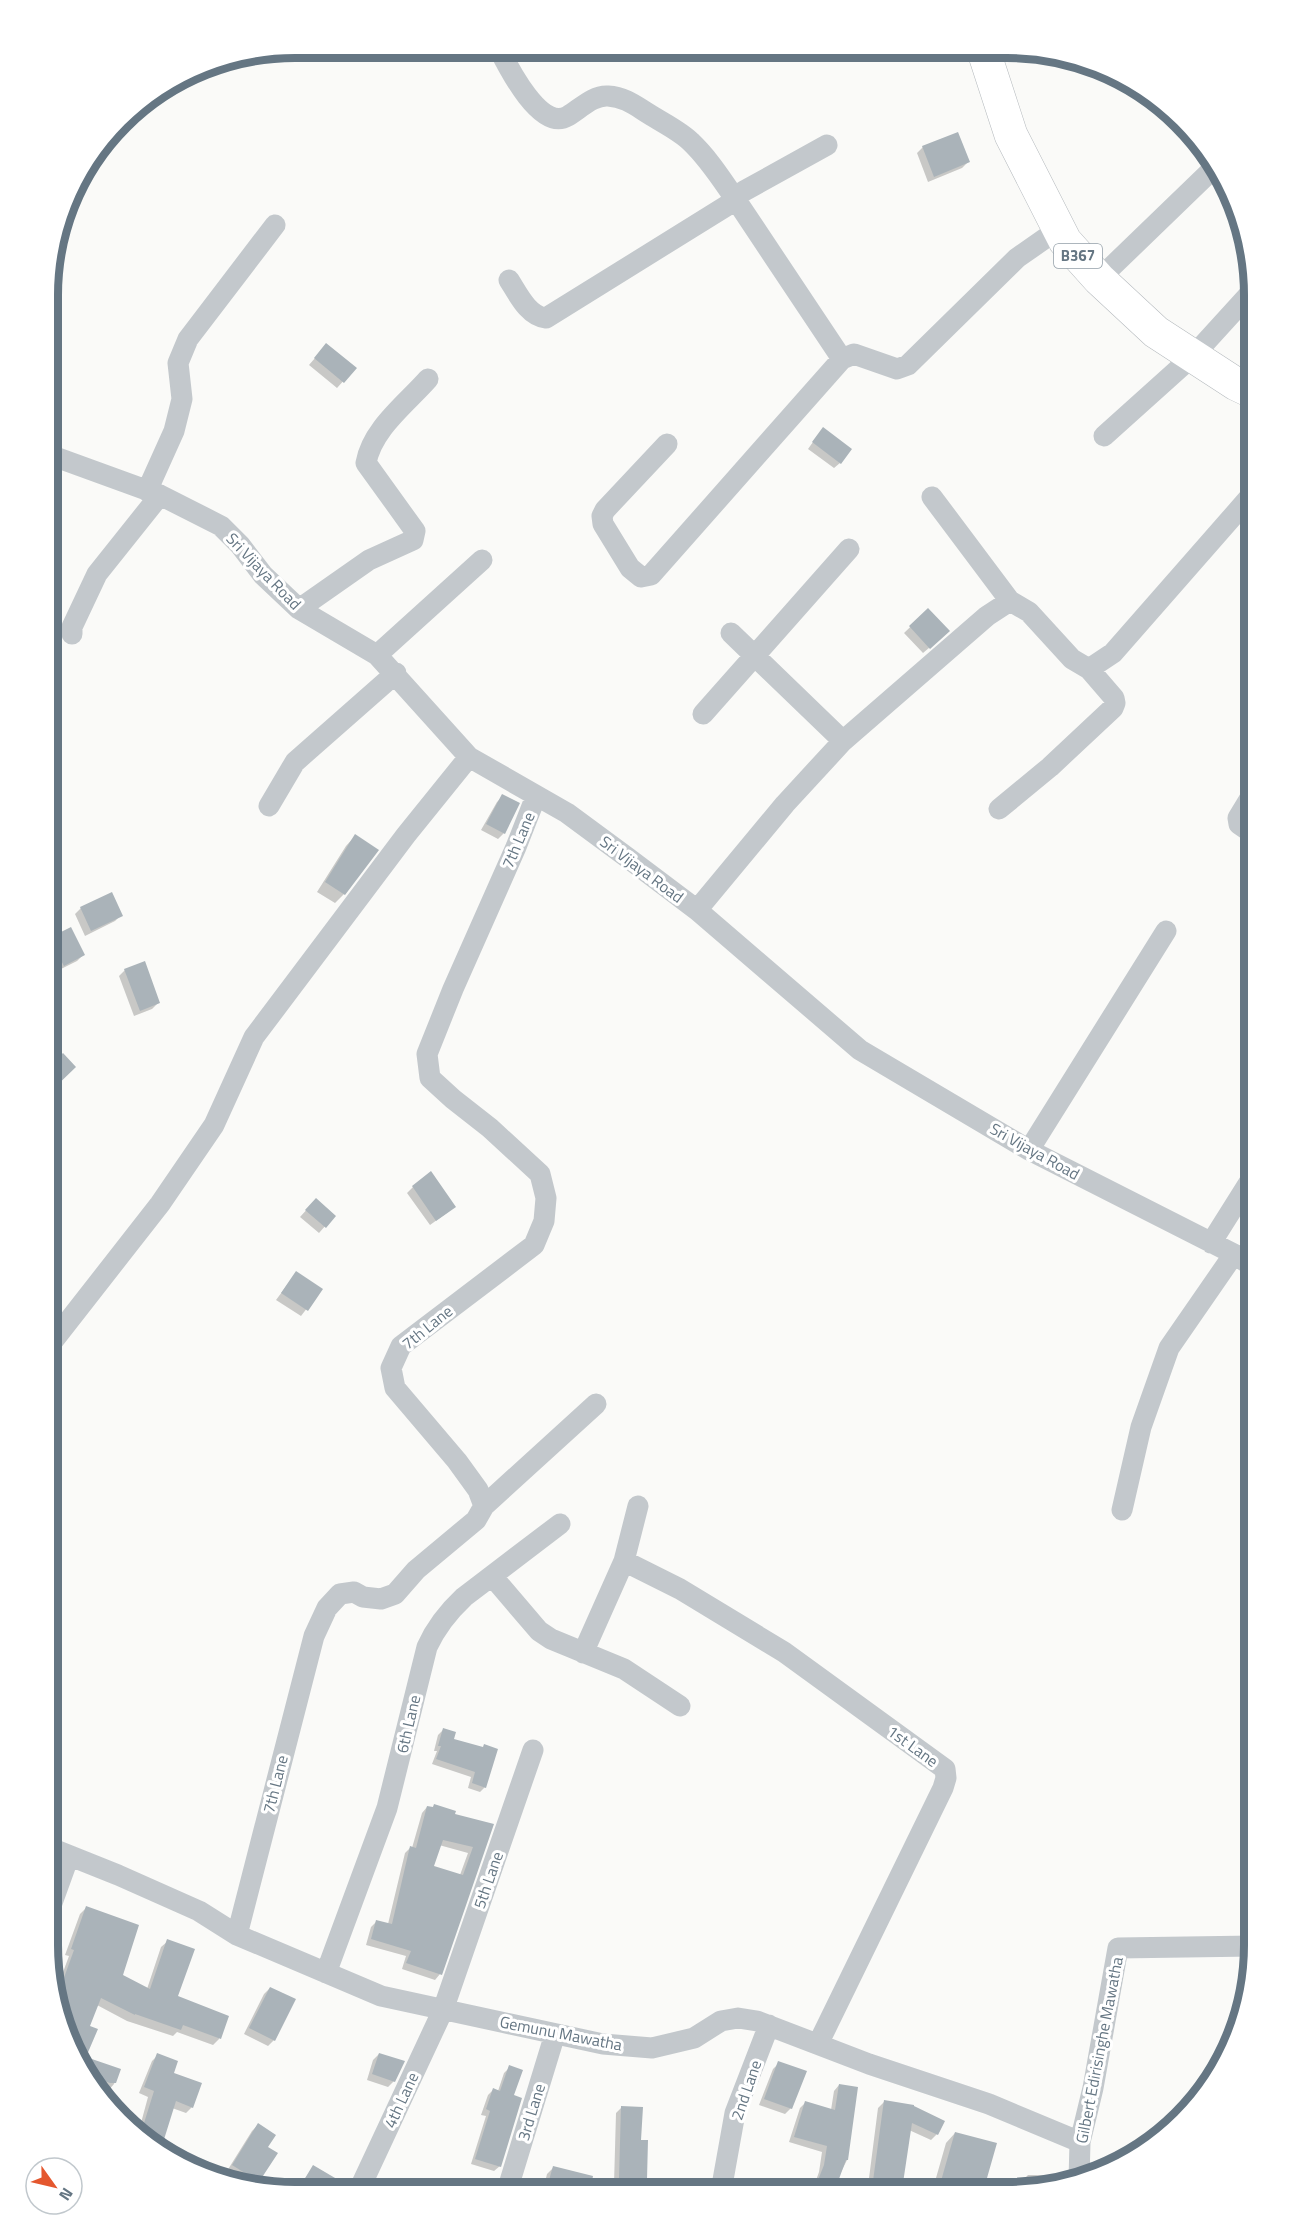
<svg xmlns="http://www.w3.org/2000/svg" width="1303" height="2240" viewBox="0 0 1303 2240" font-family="'Titillium Web',sans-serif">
<rect width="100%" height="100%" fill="#fafaf8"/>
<path fill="#0003" fill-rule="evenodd" d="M923 147 968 162 962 168 928 182 917 153Z
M321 351 355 368 337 388 309 365Z
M818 435 840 463 834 468 808 449Z
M928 610 942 637 923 653 904 633Z
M503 796 504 833 498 839 481 830 497 802Z
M355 836 344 894 335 903 317 892 346 846Z
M81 908 121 915 115 921 85 936 75 914Z
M50 939 83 955 77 961 57 971 49 955Z
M125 970 158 1003 152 1009 134 1016 119 976Z
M413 1187 448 1212 430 1225 407 1193Z
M310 1206 334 1216 319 1233 300 1217Z
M296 1273 321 1290 301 1316 276 1300Z
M443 1730 453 1740 482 1748 485 1787 480 1792 468 1788 471 1777 432 1764 437 1751H434L438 1735Z
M434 1806 453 1815 492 1825 440 1974 435 1980 402 1969 406 1956 366 1945 371 1927 377 1921 388 1924 405 1853 410 1848H412L422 1813 427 1807 432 1808ZM439 1845 468 1853 460 1875 432 1867Z
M86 1908 121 1976 147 1989 161 1947 168 1941 176 1997 227 2017 219 2039 213 2045 177 2032 173 2036 127 2021 97 2005 88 2027 84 2058 119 2070 114 2084 108 2091 93 2085 61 2024 56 1991 69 1956 65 1955 80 1914Z
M270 1988 274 2040 268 2046 244 2034 264 1994Z
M379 2054 394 2081 388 2087 367 2080 373 2060Z
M158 2055 192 2107 186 2113 172 2108 160 2148 138 2134 148 2097 139 2093 152 2061Z
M779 2063 791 2108 785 2114 759 2105 773 2069Z
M510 2067 512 2096 500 2166 494 2171 471 2164 486 2116 481 2115 488 2095 493 2090 498 2091 504 2073Z
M839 2085 847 2160 834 2186 829 2191 814 2186 819 2172 822 2152 789 2142 800 2108 805 2103 831 2110 834 2091Z
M884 2102 937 2134 931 2140 909 2130 902 2183 896 2189 868 2186 878 2108Z
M622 2107 645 2178 639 2184H614L616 2113Z
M258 2125 266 2148 275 2153 252 2187 227 2171 252 2131Z
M955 2133 981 2192H932L946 2143Z
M313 2167 345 2186 343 2190H297Z
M553 2168 588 2191H543L547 2174Z
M1028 2175H1054V2184L1022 2189V2181Z"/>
<path fill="#aab3b9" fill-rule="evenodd" d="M958 132 970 162 934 177 922 146Z
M326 343 357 368 344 383 314 358Z
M823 427 852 449 841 464 812 442Z
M928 608 950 631 930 649 909 626Z
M502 794 520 803 505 834 486 824Z
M355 834 379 850 345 895 325 882Z
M112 892 123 916 91 931 80 907Z
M71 927 85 955 64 966 49 938Z
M145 961 160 1003 140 1011 124 969Z
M63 1053 76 1067 49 1093V1066Z
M431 1171 456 1207 436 1221 412 1186Z
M316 1198 336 1216 326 1228 305 1210Z
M296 1271 323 1289 308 1311 281 1293Z
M443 1728 456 1732 454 1739 483 1747 484 1744 498 1749 486 1788 472 1783 475 1772 436 1759 441 1746H438Z
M434 1804 456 1811 455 1814 494 1824 442 1975 406 1963 411 1951 371 1939 376 1920 392 1924 410 1846 416 1848 427 1806 433 1807ZM443 1840 473 1847 463 1875 434 1866Z
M86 1906 139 1925 123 1975 150 1989 167 1939 195 1949 178 1996 229 2016 221 2039 183 2025 181 2030 135 2014V2015L101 1998 90 2026 98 2029 86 2057 121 2069 116 2083H110L86 2075 61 2024 57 1997 74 1950 71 1949Z
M270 1987 296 1999 275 2041 249 2028Z
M157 2053 178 2061 174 2073 202 2083 193 2108 176 2101 161 2149 140 2136 154 2091 144 2087Z
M379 2053 405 2061 395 2082 372 2074Z
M778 2061 807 2071 792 2109 764 2099Z
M509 2065 523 2070 514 2095 522 2098 501 2167 475 2159 490 2111 486 2109 493 2088 500 2091Z
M839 2084 858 2087 848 2160H846L836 2187 818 2180 824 2165 827 2146 794 2137 805 2101 835 2110Z
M884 2100 914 2105V2106L945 2121 938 2135 912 2123 903 2183 873 2181Z
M621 2106 643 2107 641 2140H648L647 2179H619Z
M258 2123 276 2135 268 2147 278 2153 259 2182 232 2165Z
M955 2132 997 2143 983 2192H954L939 2188Z
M313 2165 347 2185 346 2190H298Z
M553 2166 593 2176 590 2191H546Z"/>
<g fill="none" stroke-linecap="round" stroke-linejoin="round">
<g stroke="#b5babe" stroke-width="34">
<path id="primary" d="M984 52 1011 135 1065 241 1099 279 1156 332 1236 384 1255 393"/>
</g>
<path stroke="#c3c8cc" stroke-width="21" d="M499 49C509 69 541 132 568 116 580 109 593 95 608 96 625 97 636 106 649 114 663 123 680 131 691 142 709 159 722 180 736 200L546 318C528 316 518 294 509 280
M827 145 744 191 738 195 736 200 842 359
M1099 279 1217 165
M1104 436 1193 356 1254 289
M667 444 605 510 602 516 603 524 630 568 641 577 651 575 842 359 854 354 897 369 908 365 1017 258 1057 230
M50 455 160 495 221 526 240 545 263 575 299 609 377 655 469 757 567 813 628 858 697 910 860 1050 1029 1150 1234 1254 1255 1268
M147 491 174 431 182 399 178 363 188 339 275 225
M932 497 1010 601 1029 612 1072 659 1089 669 1114 698 1115 703 1113 708 1050 767 999 809
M299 609 369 560 413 540 415 531 366 463C372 429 406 404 428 379
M731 633 843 741
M72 634V627L97 574 160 495
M377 655 482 560
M1089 669 1113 653 1255 491
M703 714 849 549
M269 806 295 762 396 673
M1255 835 1239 824 1238 818 1255 790
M697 910 785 804 843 741 987 616 1010 601
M1029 1150 1166 931
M1211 1243 1255 1173
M49 1346 160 1204 214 1125 254 1037 406 835 469 757
M484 1506 596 1404
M1122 1510 1141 1427 1169 1348 1234 1254
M624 1561 680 1589 784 1652 945 1769 946 1778 943 1788 818 2044
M492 1576 539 1631 551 1639 624 1669 680 1706
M583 1653 624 1561 638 1506
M48 1847 118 1875 199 1911 237 1935 381 1996 603 2044 652 2048 694 2038 721 2021 738 2018 757 2021 869 2064 989 2104 1080 2142
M48 1914 69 1856
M237 1935 314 1636 327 1608 340 1594 354 1592 363 1597 381 1599 395 1594 416 1570 476 1520 484 1506 478 1490 457 1461 395 1388 391 1368 401 1346 534 1245 544 1221 546 1198 540 1174 490 1128 453 1099 430 1078 427 1054 453 989 516 847 536 796
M326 1973 387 1808 427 1647C436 1627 448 1612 464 1597L560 1524
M1079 2180 1080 2142 1093 2088 1118 1948 1254 1946
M359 2190 443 2010 533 1750
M507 2191 555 2034
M721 2191 735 2113 769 2025"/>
<use href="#primary" stroke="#fff" stroke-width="33"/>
</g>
<g text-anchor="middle" stroke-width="6" stroke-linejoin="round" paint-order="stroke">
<rect fill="#fff" stroke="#939fa8" stroke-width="1.5" x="1054" y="244" width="48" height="24" rx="4.5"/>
<g font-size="15" font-weight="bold" fill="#657683">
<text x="1078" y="261">B367</text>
</g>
<g font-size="16" fill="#657683" stroke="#fff">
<text transform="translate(264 571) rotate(46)" y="6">Sri Vijaya Road</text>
<text transform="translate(518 840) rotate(-67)" y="6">7th Lane</text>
<text transform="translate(642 869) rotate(37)" y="6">Sri Vijaya Road</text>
<text transform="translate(1035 1151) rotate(29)" y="6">Sri Vijaya Road</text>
<text transform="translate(427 1327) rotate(-39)" y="6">7th Lane</text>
<text transform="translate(408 1724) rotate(-77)" y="6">6th Lane</text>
<text transform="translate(913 1746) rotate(36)" y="6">1st Lane</text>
<text transform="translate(275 1784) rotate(-76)" y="6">7th Lane</text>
<text transform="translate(488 1880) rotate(-71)" y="6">5th Lane</text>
<text transform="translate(561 2033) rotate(11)" y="6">Gemunu Mawatha</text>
<text transform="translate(1099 2050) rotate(-79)" y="6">Gilbert Edirisinghe Mawatha</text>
<text transform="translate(746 2090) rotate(-71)" y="6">2nd Lane</text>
<text transform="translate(401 2100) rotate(-65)" y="6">4th Lane</text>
<text transform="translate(531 2112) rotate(-73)" y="6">3rd Lane</text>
</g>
</g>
<path d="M0 0H1303V2240H0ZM295 58H1007A237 237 0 0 1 1244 295V1945A237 237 0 0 1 1007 2182H295A237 237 0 0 1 58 1945V295A237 237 0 0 1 295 58Z" fill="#fff" fill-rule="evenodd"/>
<path fill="none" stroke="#657683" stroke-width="8" d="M295 58H1007A237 237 0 0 1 1244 295V1945A237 237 0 0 1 1007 2182H295A237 237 0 0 1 58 1945V295A237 237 0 0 1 295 58Z"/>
<g transform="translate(54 2186) rotate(124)"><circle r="28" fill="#ffffff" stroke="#c1c8cd" stroke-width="1.5"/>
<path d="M0-4.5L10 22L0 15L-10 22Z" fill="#e4572e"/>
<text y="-9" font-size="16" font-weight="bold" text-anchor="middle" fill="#657683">N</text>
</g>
</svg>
